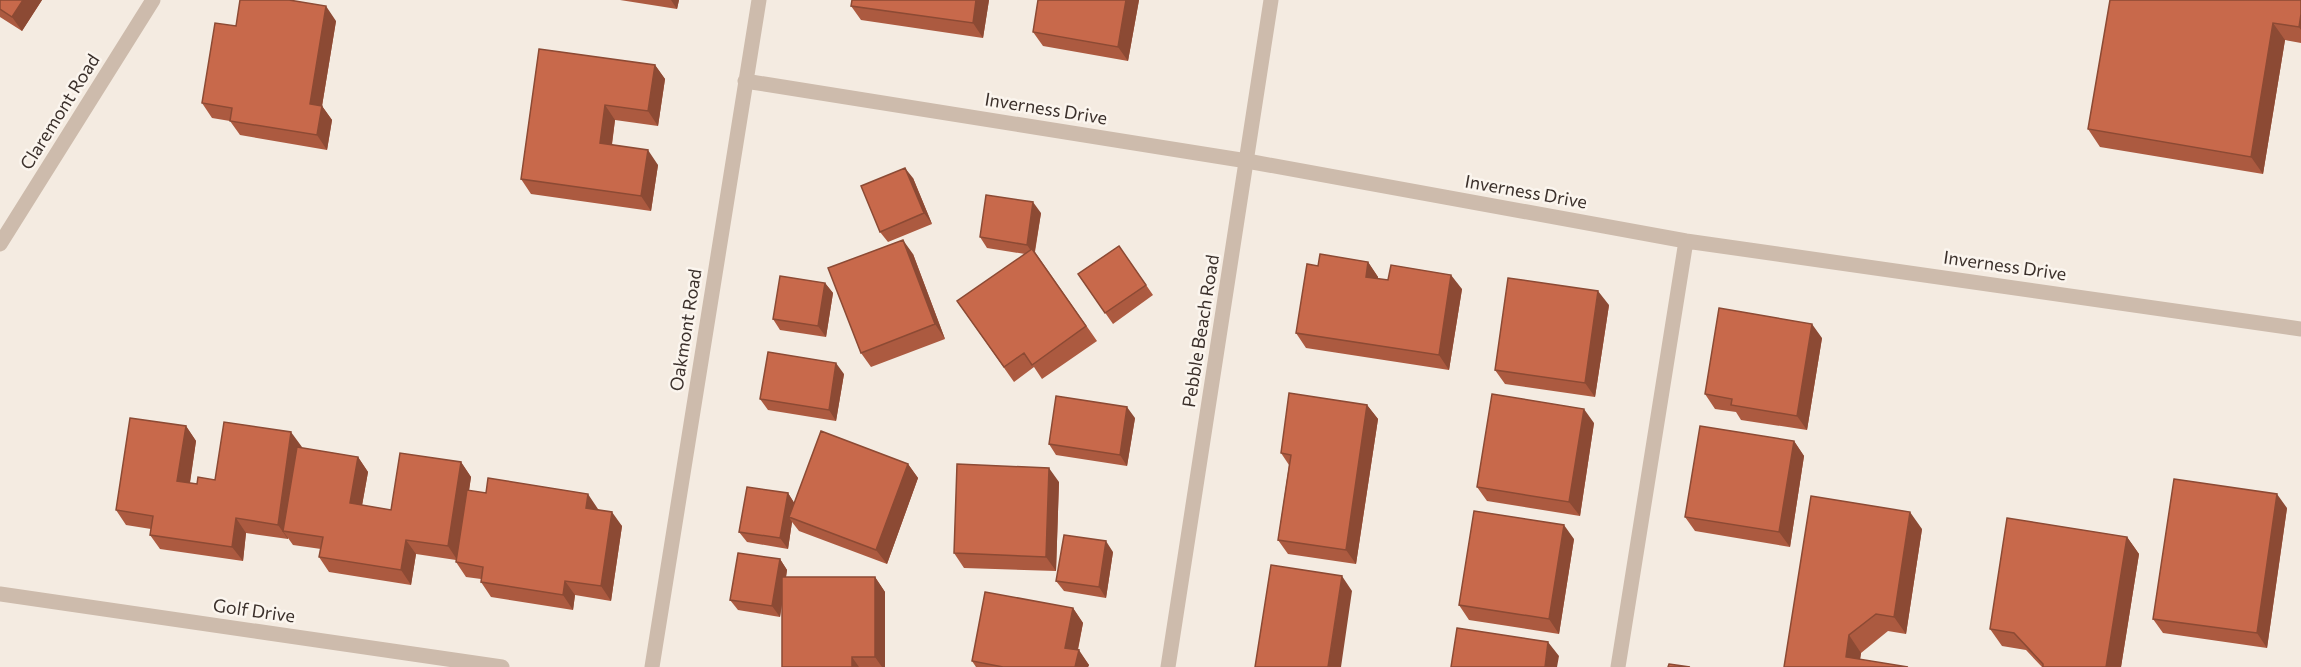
<svg xmlns="http://www.w3.org/2000/svg" width="2301" height="667" viewBox="0 0 2301 667" font-family="Commissioner,sans-serif">
<rect width="100%" height="100%" fill="#f4ebe1"/>
<g fill="none" stroke-linecap="round" stroke-linejoin="round">
<path stroke="#cdbbac" stroke-width="15" d="M745 81 1247 161 1686 241 2301 329
M0 244 153 0
M0 594 502 667
M652 667 759 0
M1168 667 1271 0
M1618 667 1686 241"/>
</g>
<path fill="#ac5a40" d="M0 0H42L22 31 0 17Z
M620 0H679L677 9Z
M989 0 983 38 861 20 851 6Z
M1038 0H1139L1128 61 1043 46 1033 32Z
M2301 0V43L2285 40 2263 174 2100 147 2088 129Z
M336 21 322 106 332 120 327 150 240 135 230 121 212 118 202 103 236 26Z
M539 49 655 65 665 79 658 126 615 120 612 145 658 165 651 211 531 194 521 179Z
M913 178 932 224 888 242 880 232Z
M1041 213 1035 252 1097 341 1042 379 1034 367 1014 382 957 301 1025 254 987 248 980 237Z
M1119 246 1153 295 1113 324 1078 274Z
M913 254 945 339 871 367 861 353Z
M1368 262 1378 277V279L1462 289 1449 370 1306 348 1296 333 1318 266Z
M825 283 833 293 826 337 780 330 773 319Z
M1609 305 1595 397 1505 384 1495 370Z
M1822 338 1807 430 1741 420 1736 412 1715 409 1705 394Z
M844 374 836 421 768 410 760 399Z
M1367 405 1378 419 1356 564 1288 554 1278 540 1289 465 1281 453Z
M1135 418 1127 466 1056 455 1049 444Z
M1594 423 1580 516 1487 501 1477 487Z
M186 426 196 441 190 483 197 484 215 480 302 447 301 448 358 457 368 472 362 505 391 510 461 462 471 477 469 491 598 509 622 526 611 601 575 595 573 610 491 597 481 582V579L466 577 456 562V560L416 554 411 585 329 572 319 557 321 549 293 545 288 538V539L246 533 243 561 160 549 150 535 151 529 126 525 116 510Z
M1794 441 1804 456 1790 547 1695 531 1685 517Z
M908 464 918 478 887 564 799 531 792 522 788 549 747 542 739 532 788 493 794 503Z
M1059 482 1056 571 964 568 954 553Z
M2287 508 2267 648 2163 633 2153 619Z
M1922 529 1906 634 1888 631 1861 653 1860 659 1784 667Z
M2127 537 2139 554 2121 667H2042L2026 650 2002 646 1990 629Z
M1574 539 1559 634 1469 620 1459 605Z
M1113 552 1106 598 1064 591 1056 581Z
M780 559 787 570 786 577H875L885 592V667H782V604L780 617 738 610 730 600Z
M1073 608 1083 623 1078 650 1089 665 1088 667H976L972 661Z"/>
<path fill="#8c4a34" d="M23 0H42L22 31 12 17Z
M671 0H679L677 9Z
M976 0H989L983 38 973 23Z
M1126 0H1139L1128 61 1118 47Z
M326 6 336 21 320 118 310 104Z
M2301 14V30L2299 27Z
M2273 23 2285 40 2263 174 2251 157Z
M655 65 665 79 658 126 648 111Z
M605 105 615 120 610 157 600 143Z
M322 106 332 120 327 150 317 135Z
M648 150 658 165 651 211 641 196Z
M905 168 913 178 932 224 924 213Z
M1033 202 1041 213 1034 255 1027 245Z
M903 240 913 254 945 339 935 324Z
M1368 262 1378 277 1376 291 1366 277Z
M1451 275 1462 289 1449 370 1439 355Z
M825 283 833 293 826 337 818 326Z
M1598 291 1609 305 1595 397 1585 383Z
M1812 324 1822 338 1807 430 1797 416Z
M836 363 844 374 836 421 829 410Z
M1367 405 1378 419 1356 564 1346 550Z
M1127 407 1135 418 1127 466 1120 455Z
M1584 409 1594 423 1580 516 1569 502Z
M186 426 196 441 188 495 177 481Z
M291 432 302 447 289 532 283 531 288 538V539L278 525Z
M1794 441 1804 456 1790 547 1779 532Z
M358 457 368 472 360 517 350 503Z
M461 462 471 477 458 561 448 546Z
M908 464 918 478 887 564 876 550Z
M1049 468 1059 482 1056 571 1046 557Z
M788 493 795 504 789 517 792 522 788 549 780 538Z
M588 494 598 509 596 522 586 508Z
M2277 494 2287 508 2267 648 2257 633Z
M612 512 622 526 611 601 601 586Z
M1910 512 1922 529 1906 634 1894 617Z
M236 518 246 533 243 561 232 547Z
M1564 525 1574 539 1559 634 1549 619Z
M2127 537 2139 554 2121 667H2106Z
M406 540 416 554 411 585 401 570Z
M1106 541 1113 552 1106 598 1099 587Z
M780 559 787 570 780 617 772 606Z
M1342 576 1352 591 1341 667H1328Z
M875 577 885 592V667H882L875 657Z
M565 581 575 595 573 610 563 595Z
M1073 608 1083 623 1075 662 1065 648Z
M1849 635 1861 653 1859 667 1846 657Z
M1548 642 1559 656 1557 667H1545Z
M1079 650 1089 665 1088 667H1075Z
M852 657 859 667H852Z"/>
<path fill="#c8694b" stroke="#8c4a34" stroke-width="1.5" d="M0 0H23L12 17 0 9Z
M240 0H289L326 6 310 104 322 106 317 135 230 121 232 108 202 103 215 23 236 26Z
M852 0H976L973 23 851 6Z
M1038 0H1126L1118 47 1033 32Z
M2110 0H2301V14L2299 27 2273 23 2251 157 2088 129Z
M539 49 655 65 648 111 605 105 600 143 648 150 641 196 521 179Z
M905 168 924 213 880 232 861 186Z
M986 195 1033 202 1027 245 980 237Z
M903 240 935 324 861 353 828 268Z
M1119 246 1146 285 1105 313 1078 274Z
M1032 249 1086 326 1032 365 1024 353 1004 367 957 301Z
M1320 254 1368 262 1366 277 1388 280 1391 265 1451 275 1439 355 1296 333 1307 264 1318 266Z
M780 276 825 283 818 326 773 319Z
M1508 278 1598 291 1585 383 1495 370Z
M1719 308 1812 324 1797 416 1731 405 1732 399 1705 394Z
M768 352 836 363 829 410 760 399Z
M1289 393 1367 405 1346 550 1278 540 1291 455 1281 453Z
M1492 394 1584 409 1569 502 1477 487Z
M1056 396 1127 407 1120 455 1049 444Z
M130 418 186 426 177 481 197 484 198 477 215 480 224 422 291 432 278 525 236 518 232 547 150 535 153 516 116 510Z
M1700 426 1794 441 1779 532 1685 517Z
M821 431 908 464 876 550 789 517Z
M297 447 358 457 350 503 391 510 400 453 461 462 448 546 406 540 401 570 319 557 323 537 283 531Z
M957 464 1049 468 1046 557 954 553Z
M488 478 588 494 586 508 612 512 601 586 565 581 563 595 481 582 483 567 456 562 467 490 486 493Z
M2174 479 2277 494 2257 633 2153 619Z
M747 487 788 493 780 538 739 532Z
M1811 496 1910 512 1894 617 1876 614 1849 635 1846 657 1908 667H1784Z
M1474 511 1564 525 1549 619 1459 605Z
M2007 518 2127 537 2106 667H2043V664L2014 633 1990 629Z
M1064 535 1106 541 1099 587 1056 581Z
M738 553 780 559 772 606 730 600Z
M1271 565 1342 576 1328 667H1255Z
M782 577H875V657H852V667H782Z
M985 592 1073 608 1065 648 1079 650 1075 667H1003L972 661Z
M1457 628 1548 642 1545 667H1451Z
M1669 664 1690 667H1668Z"/>
<g text-anchor="middle" stroke-width="5" stroke-linejoin="round" paint-order="stroke">
<g font-size="18" fill="#3b302b" stroke="#fbf5ee">
<text transform="translate(1046 109) rotate(9)" y="6">Inverness Drive</text>
<text transform="translate(60 112) rotate(-58)" y="6">Claremont Road</text>
<text transform="translate(1526 192) rotate(10)" y="6">Inverness Drive</text>
<text transform="translate(2005 266) rotate(8)" y="6">Inverness Drive</text>
<text transform="translate(686 330) rotate(-81)" y="6">Oakmont Road</text>
<text transform="translate(1201 331) rotate(-81)" y="6">Pebble Beach Road</text>
<text transform="translate(254 611) rotate(8)" y="6">Golf Drive</text>
</g>
</g>
</svg>
